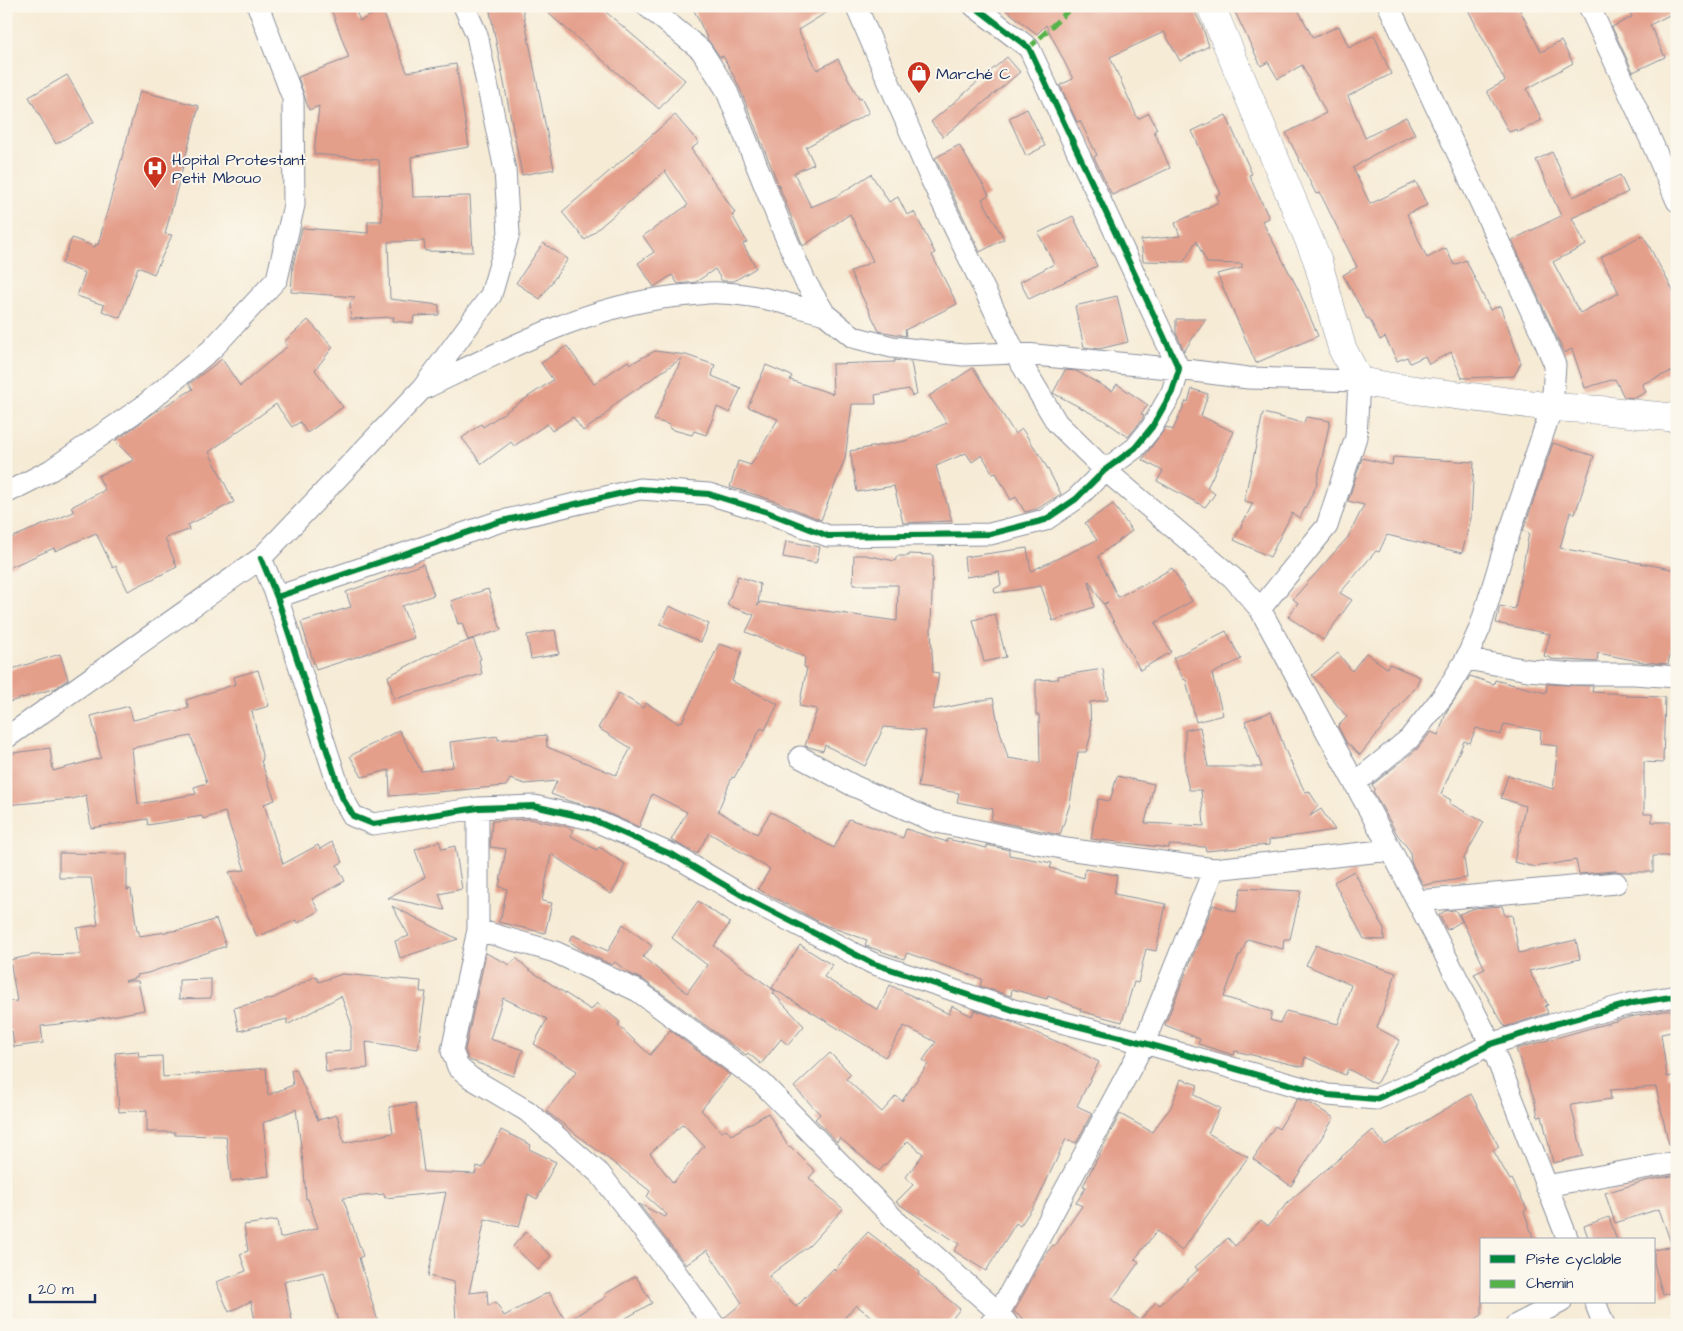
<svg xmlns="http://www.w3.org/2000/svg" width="1683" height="1331" viewBox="0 0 1683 1331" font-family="'Architects Daughter',sans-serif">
<rect width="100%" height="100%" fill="#fbf7ec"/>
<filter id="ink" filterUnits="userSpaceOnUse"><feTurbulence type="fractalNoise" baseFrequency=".02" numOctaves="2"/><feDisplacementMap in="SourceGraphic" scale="10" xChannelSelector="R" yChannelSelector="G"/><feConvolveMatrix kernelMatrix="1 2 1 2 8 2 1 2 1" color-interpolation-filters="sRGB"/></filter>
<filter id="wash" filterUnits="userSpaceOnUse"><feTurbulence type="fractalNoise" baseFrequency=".0096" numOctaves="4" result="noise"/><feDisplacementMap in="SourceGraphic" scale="20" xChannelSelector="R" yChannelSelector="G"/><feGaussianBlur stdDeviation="1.12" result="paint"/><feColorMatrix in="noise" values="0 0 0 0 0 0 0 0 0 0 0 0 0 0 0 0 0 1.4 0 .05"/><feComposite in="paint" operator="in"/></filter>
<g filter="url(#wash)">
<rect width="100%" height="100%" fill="#f6ebd5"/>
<g id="blocks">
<path fill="#e49f8b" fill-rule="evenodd" d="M330 6H354L360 21 382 9 407 72 456 64 469 147 411 157 413 197 470 196 473 252 425 251 424 241 388 242 390 299 439 305V315L414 316 413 323 393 321 394 317 351 319 350 303 355 297 291 292 293 265 302 228 368 233V221H382L379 160 314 154 319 106 309 110 298 77 349 58Z
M489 6H522L554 169 522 175Z
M540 6H599L685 80 659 109Z
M692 6H837L798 30 817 70 838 59 859 99 861 98 869 113 806 147 814 164 794 173 811 207 837 196 871 174 889 202 898 197 907 215 914 212 935 253 932 255 957 304 905 330 906 336 879 331 850 272 873 261 850 214 803 246 738 84 723 56 720 57 708 40Z
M1001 6H1192L1202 26 1209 46 1180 61 1164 32 1110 57 1138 119 1149 113 1157 129 1154 131 1170 168 1112 195 1094 157 1097 155 1080 121 1077 122 1060 85 1073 79 1046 25 1037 34Z
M1232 6H1296L1313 38 1339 26 1349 48 1374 35 1391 74 1348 96 1365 138 1406 117 1415 134 1373 155 1353 168 1370 204 1416 182 1427 205 1407 214 1427 258 1446 248 1454 265 1466 260 1490 310 1500 306 1521 363 1514 376 1462 378 1451 352 1429 364 1425 356 1410 363 1407 357 1397 361 1385 337 1380 340 1369 318 1367 319 1343 275 1357 267 1320 193 1316 194 1286 133 1326 113 1302 65 1278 79 1268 62 1261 66Z
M1466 6H1518L1541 52 1561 41 1573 63 1527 89 1542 120 1518 132 1517 129 1509 132 1487 91 1505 81Z
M1627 6H1677V11L1650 25 1665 57 1633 72 1612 27 1632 17Z
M1007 57 1020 72 943 137 931 122Z
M67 75 94 122 56 144 29 97Z
M140 91 199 106 165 234 172 235 154 274 138 267 120 318 102 311 104 305 77 296 85 273 62 264 72 238 95 247 96 244 98 245Z
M1027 109 1045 146 1026 156 1009 118Z
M675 115 699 143 691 149 724 196 735 213 732 215 747 242 743 244 756 268 734 281H722L715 269 696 282 678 284 672 275 654 287 638 263 654 252 643 236 688 205 665 171 585 240 562 212Z
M1226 115 1252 174 1249 175 1269 218 1262 221 1298 289 1318 336 1256 363 1217 274 1242 268V264L1207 263 1196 241 1184 262 1143 261 1141 240 1180 236 1175 223 1219 202 1216 196 1221 194 1192 131Z
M959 145 989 195 982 199 1004 239 980 252 935 158Z
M1552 152 1573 197 1620 175 1628 192 1572 218 1586 245 1553 262 1580 313 1619 293 1601 257 1643 235 1677 298V308L1671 311 1677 323V369L1642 384 1646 392 1635 398 1624 397 1615 379 1585 388 1572 349 1564 353 1512 240 1561 216 1536 160Z
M1073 216 1097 266 1029 299 1020 282 1054 264 1038 233Z
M543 243 568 259 540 299 516 283Z
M1117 296 1128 342 1099 349 1084 347 1075 306Z
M1176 319H1206L1184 351 1176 333Z
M308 320 333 347 315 370 343 407 307 433 300 422 292 427 276 404 209 452 234 502 188 525 189 530 165 538 177 567 128 591 116 566 113 568 96 533 55 551 54 548 6 569V540L74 512 71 507 105 490 98 476 134 460 115 441 155 412 193 389 189 384 222 359 240 386 288 346 284 342Z
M567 346 594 384 628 361 630 364 655 351 686 355 715 365 712 376 741 388 730 413 717 407 706 435 694 431 692 435 670 429V425L654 420 682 358 615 404 603 417 583 431 573 417 552 431 547 424 514 446 511 442 482 464 462 438 481 424 483 427 553 380 541 363Z
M894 360 911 362 917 395 912 396 909 389 875 395 876 404H852L845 459 821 520 772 500 730 487 738 461 751 465 778 419 748 407 766 365 792 376 790 380 833 394 832 364 895 362Z
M973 368 1015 434 1022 429 1043 460 1061 494 1037 509 1025 512 1016 497 1011 500 996 473 993 474 982 455 972 462 966 453 936 466 952 521 903 523 894 486 857 492 850 451 905 441 947 423 929 396Z
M1065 370 1076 371 1112 391 1117 384 1148 405 1141 414 1144 415 1142 420 1128 437 1102 419 1053 393Z
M1192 389 1208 394 1201 416 1234 432 1207 488 1215 494 1205 507 1157 481 1163 471 1142 460 1166 427 1173 430 1186 401 1188 402Z
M1263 413 1304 423 1306 417 1330 421 1316 486 1300 518 1292 513 1270 557 1234 540 1253 503 1244 501Z
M1553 443 1594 456 1575 514 1570 512 1560 548 1677 570V622L1668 664 1643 662 1598 653 1597 662 1551 659V658L1544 656 1550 634 1496 623 1500 606 1515 609 1529 533 1523 531Z
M1393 457 1474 462 1471 518 1462 553 1387 535 1379 552 1376 551 1340 593 1352 600 1323 640 1288 617 1298 603 1293 599 1348 537 1364 505 1348 501 1362 458 1392 465Z
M1113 504 1132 531 1098 556 1118 597 1141 585 1142 586 1172 568 1192 601 1155 623 1171 652 1140 670 1104 604 1108 602 1103 604 1089 581 1094 607 1053 621 1041 586 995 593 994 589 1001 585 999 572 966 577 964 557 1027 548 1031 571 1097 540 1085 523Z
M786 541 820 547 816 563 783 557Z
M909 554 933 555 931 630 933 672 939 673 933 710 993 698 999 728 1008 758 1040 763 1039 715H1036V680L1059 679 1058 676 1103 669 1108 700 1090 702 1091 735 1086 752H1078L1070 804 1060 835 991 820 993 809 957 802 959 793 918 787 926 731 884 727 865 766 825 745 823 751 805 746 817 709 799 706 807 668 804 667 805 657 746 632 754 615 727 605 738 576 760 584 758 606 760 602 897 621 898 585H853L854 555H865L895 561 897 556H909Z
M423 564 434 595 402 606 414 638 316 670 301 622 351 607 346 592Z
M488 589 501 630 468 640 462 623 458 624 451 601Z
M669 606 709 624 701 642 660 624Z
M995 614 1006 657 984 662 973 620Z
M555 630 559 654 531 659 527 635Z
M1226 631 1241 659 1212 674 1223 715 1196 722 1186 680 1183 679 1173 658Z
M473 639 481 659 479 660 482 674 394 699 388 676 427 656Z
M719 644 742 651 732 681 778 704 765 730 761 728 734 778 732 777 718 811 757 834 771 812 834 848 849 819 903 838 906 829 947 842V839L987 848V845L1009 850V855L1052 863 1050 868 1084 878 1085 869 1117 875 1114 894 1166 904 1156 951 1146 949 1138 983 1134 982 1122 1022 1080 1011 1081 1009 1048 996 1047 999 1012 989 1011 996 980 986 982 979 907 953 904 959 869 947 865 945 867 940 825 925 758 889 770 869 709 833 697 854 671 840 687 812 652 794 639 827 596 808 569 801 551 794 557 781 525 784 510 779 506 786 390 796 389 770 362 777 350 756 399 730 421 771 453 767 450 742 498 736V740L546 735 547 747 616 775 631 748 598 728 619 693 643 708 646 703 678 723 680 721 682 722Z
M1338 653 1352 671 1366 653 1387 668 1389 664 1420 677 1416 686 1360 755 1346 742 1338 726 1347 717 1312 675Z
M60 654 68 679 56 688 6 703V671Z
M258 670 269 706 252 711 263 760 261 761 275 800 264 804 283 864 318 845 320 849 332 842 343 862 337 865 345 881 312 899 319 911 298 923 296 920 257 937 229 872 245 870 225 812 203 819 202 816 148 825 147 819 91 828 86 795 72 799 6 805V754L50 748 53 771 101 758 91 716 129 706 133 720 189 708 186 700 236 684 234 677ZM191 736 207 783 194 787 196 794 138 804 132 748Z
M1470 676 1494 684 1495 680 1546 693 1547 684 1593 686 1592 692 1626 694V696L1665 697 1663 763 1644 762V814H1652V822H1676V856H1653V872H1622L1615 871 1579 874 1576 860 1535 867 1514 862 1525 806 1501 798 1508 775 1553 789 1558 746 1540 744 1541 731 1504 724 1501 735 1476 728 1470 743 1464 741 1441 794 1451 800 1449 803 1484 822 1464 858 1467 878 1423 885 1411 862 1410 851 1397 834 1373 791 1375 789 1372 785 1417 749 1431 732 1438 735 1447 711Z
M1271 712 1286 752 1305 792 1309 791 1318 805 1310 816 1321 809 1335 830 1269 840V845L1206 851 1205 847 1169 845V848L1091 839 1098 799 1110 801 1117 776 1154 784 1145 823 1204 826 1201 790H1189L1185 772V730L1200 727 1208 767H1262L1245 721Z
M530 819 568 827 573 830 571 836 597 850 599 847 625 864 617 884 611 894 551 854 542 901 552 903 545 933 498 922 501 917 507 889 499 887 506 849 490 847 492 821Z
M439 841 442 849 455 846 462 889 439 894 445 910 388 898 425 877 415 850Z
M59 853 127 854V890L131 889 137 931H139V936L186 929 216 919 226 946 148 973 137 975 138 977 125 981H138L144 1010 85 1021 41 1026 43 1043 14 1047 12 1031 6 1032V1002L17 1001 10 960 33 955 81 954 77 928 98 925 91 878H59Z
M1354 871 1384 929V940L1364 939 1334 882Z
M1241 888 1301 891 1290 939H1284L1283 949 1247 939 1241 955H1239L1224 997 1272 1012 1270 1020 1280 1023 1286 1011 1338 1024 1351 985 1306 965 1316 945 1396 973 1377 1028 1400 1040 1376 1084 1348 1069 1345 1075 1305 1057 1303 1067 1235 1051 1234 1055 1198 1044 1200 1039 1165 1025 1213 905 1236 912Z
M698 901 730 923 714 946 775 991 773 993 804 1026 788 1045 781 1039 761 1064 748 1053 746 1055 645 981 629 973 615 962 612 965 583 951 569 941 573 935 608 951 623 924 652 946 643 957 687 993 707 965 672 938Z
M392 906 458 939 400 958 395 941 409 936Z
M1502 906 1505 916 1512 915 1519 953 1576 940 1580 959 1529 971 1548 1005 1545 1006 1548 1013 1505 1027 1474 974 1485 969 1459 914 1475 908Z
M1455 910 1462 921 1447 930 1439 915 1445 911Z
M800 945 832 965 824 977 878 1010 890 985 949 1014 952 1006 972 1016 974 1010 1011 1022 1067 1046 1099 1062 1077 1106 1092 1113 1076 1143 1066 1139 1037 1201 1020 1226 1016 1223 986 1271 954 1251 959 1244 896 1202 913 1185 906 1177 923 1154 908 1141 879 1171 840 1138 837 1142 815 1119 820 1114 794 1087 830 1053 851 1074 846 1079 882 1112 896 1096 902 1101 928 1064 923 1060 936 1042 904 1026 885 1057 772 988Z
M486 953 510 965 516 958 528 969 591 1010 597 1003 620 1022 618 1025 650 1055 670 1030 730 1075 701 1110 722 1132 726 1129 731 1135 768 1113 789 1148 790 1146 815 1171 809 1178 843 1209 810 1245 769 1276 796 1307 834 1268 835 1270 850 1251 868 1232 920 1272 918 1274 960 1309 947 1325H882L856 1305 838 1325H726L724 1318 742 1303 707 1250 686 1265 639 1204 665 1217 667 1215 647 1197 650 1191 546 1111 577 1071 534 1044 547 1019 503 998 490 1039 523 1050 513 1076 469 1060 465 1050ZM683 1124 704 1146 673 1183 650 1153Z
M342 974 421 981 420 992H426L418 1049 366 1042 368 1068 326 1072 324 1053 351 1050V1023L341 996 287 1025V1019L239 1031 234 1008 274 998 316 976 319 982Z
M211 979V998L179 999V980Z
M1677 1009V1031L1661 1034 1667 1077 1677 1075V1144L1669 1145 1656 1087 1610 1090 1611 1099 1571 1105 1583 1156 1553 1163 1542 1116 1538 1117 1534 1098 1516 1049 1630 1017Z
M138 1051 139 1057 162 1056 163 1077 266 1068 268 1095 293 1085 291 1070 296 1069 318 1120 337 1115 344 1143 393 1133 389 1107 415 1103 424 1172 475 1174 477 1166 483 1168 501 1130 531 1145 529 1149 556 1162 537 1199 528 1194 519 1227 485 1219 469 1293 487 1291 488 1306 496 1302 504 1316 549 1292 566 1322 606 1297 605 1294 636 1276 652 1303 614 1325H452L456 1323 454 1282 428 1276 446 1192 385 1198 384 1194 343 1198 363 1256 359 1258 379 1325H339L324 1272 284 1282 293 1325H256L251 1301 229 1312 216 1282 246 1271 240 1254 248 1251 244 1225 277 1220 280 1238 318 1228 308 1199H306L304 1170 296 1109 263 1123 269 1176 231 1181 226 1136 175 1135V1132H147V1110L119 1112 115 1053Z
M1181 1079 1198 1085 1194 1095 1220 1108 1208 1133 1248 1157 1182 1251 1157 1231 1135 1259 1139 1262 1112 1300 1140 1320 1156 1302 1160 1305 1198 1270 1195 1267 1228 1238 1235 1246 1261 1220 1268 1226 1288 1202 1373 1130 1385 1145 1471 1094 1499 1147 1493 1150 1510 1180 1512 1179 1527 1209 1524 1211 1534 1240H1482V1315L1465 1325H1032L1014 1312 1044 1256 1053 1245 1055 1246 1082 1206 1076 1203 1086 1187 1083 1186 1120 1114 1152 1132 1171 1107Z
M1297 1099 1310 1103 1334 1118 1291 1186 1253 1159 1275 1126 1279 1129Z
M1677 1175V1291L1663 1295 1654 1263V1250L1672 1246 1659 1209 1615 1223 1605 1193 1645 1181Z
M1609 1217 1617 1240H1589L1584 1226Z
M526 1232 551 1256 538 1270 513 1246Z"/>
</g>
</g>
<g filter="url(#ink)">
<use href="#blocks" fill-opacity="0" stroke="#888d9a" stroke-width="1"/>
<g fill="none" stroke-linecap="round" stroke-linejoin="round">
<g stroke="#888d9a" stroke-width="23">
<path id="street" d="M647 6 701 50 726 89 781 226 805 281 825 314 853 337 892 347 963 355 1015 353 1179 369 1248 378 1359 381 1356 437 1327 526 1260 609 1391 850 1491 1044 1568 1240
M856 6 930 177 1015 353 1057 423 1105 470 1233 578 1260 609
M1589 6 1650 138 1677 201
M425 388C509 348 595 301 690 295 700 294 710 292 720 293 756 294 791 305 825 314
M6 493 51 470 141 408 212 349 277 279 294 205 293 98 258 6
M261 558 277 597 342 797 353 816 373 824 478 808 534 806 591 819 675 856 750 900 872 963 1013 1010 1144 1043 1328 1095 1376 1099 1418 1081 1491 1044 1551 1025 1633 1003 1677 996
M277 597 498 522 640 489 709 494 767 512 828 536 990 534 1045 520 1076 499 1105 470 1135 448 1152 427 1172 392 1179 369 1029 48 974 6
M1466 659 1528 670 1574 674H1634L1677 677
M6 738 261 558 422 389 491 295 509 233 505 170 477 35 464 6
M800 757 854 786 933 821 1066 849 1214 869 1391 850
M1355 783 1409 739 1444 695 1466 659 1480 628 1504 549 1552 407 1555 365 1541 332 1389 6
M478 808V930L452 1051 458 1067 471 1078 527 1111 600 1174 674 1270 714 1325
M1418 901 1616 883
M478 930 555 952 638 991 762 1083 898 1223 999 1313 1008 1325
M1546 1186 1677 1162
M1595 1302 1604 1325
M991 1323 999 1313 1144 1043 1214 869
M1516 1325 1561 1302"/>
</g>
<g stroke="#888d9a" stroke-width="29">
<path id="secondary" d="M1211 6 1317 259 1342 348 1359 381 1391 387 1552 407 1600 410 1677 418"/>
</g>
<use href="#street" stroke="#fff" stroke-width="21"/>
<use href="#secondary" stroke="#fff" stroke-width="28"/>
<path stroke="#55b248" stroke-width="5" stroke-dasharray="10 5" stroke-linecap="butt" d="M1029 48 1073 6"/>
<g stroke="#fbf7ec" stroke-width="9">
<path id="cycleway" d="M261 558 277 597 342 797 353 816 373 824 478 808 534 806 591 819 675 856 750 900 872 963 1013 1010 1144 1043 1328 1095 1376 1099 1418 1081 1491 1044 1551 1025 1633 1003 1677 996
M277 597 498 522 640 489 709 494 767 512 828 536 990 534 1045 520 1076 499 1105 470 1135 448 1152 427 1172 392 1179 369 1029 48 974 6"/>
</g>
<use href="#cycleway" stroke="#00873e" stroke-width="6"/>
</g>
</g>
<defs>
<g id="shop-pin" transform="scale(1.25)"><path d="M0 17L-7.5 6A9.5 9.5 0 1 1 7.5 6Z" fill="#c8321e" stroke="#fbf7ec"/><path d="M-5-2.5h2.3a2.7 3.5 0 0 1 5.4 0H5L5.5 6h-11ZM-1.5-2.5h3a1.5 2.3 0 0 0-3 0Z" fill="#fff"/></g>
<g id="hospital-pin" transform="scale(1.25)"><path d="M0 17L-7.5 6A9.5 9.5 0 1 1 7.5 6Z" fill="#c8321e" stroke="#fbf7ec"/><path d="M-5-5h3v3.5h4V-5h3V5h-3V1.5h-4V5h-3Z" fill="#fff"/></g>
</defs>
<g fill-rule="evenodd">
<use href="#shop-pin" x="919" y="73"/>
<use href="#hospital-pin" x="155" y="168"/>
</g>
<g text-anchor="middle" stroke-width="4" stroke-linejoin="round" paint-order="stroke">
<g font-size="16" fill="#1b2f5e" stroke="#fbf7ec" text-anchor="start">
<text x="936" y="79">Marché C</text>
<text x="172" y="165">Hopital Protestant<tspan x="172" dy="18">Petit Mbouo</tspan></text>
</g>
</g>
<rect width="1683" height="1331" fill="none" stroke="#fbf7ec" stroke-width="25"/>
<rect x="1480" y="1238" width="175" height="65" fill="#fbf7ec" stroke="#a1a7b3"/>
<rect x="1490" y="1255" width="25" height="8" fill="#00873e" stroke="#a1a7b3"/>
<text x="1526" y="1264" font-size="15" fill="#1b2f5e">Piste cyclable</text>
<rect x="1490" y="1280" width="25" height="8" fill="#55b248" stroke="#a1a7b3"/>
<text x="1526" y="1288" font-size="15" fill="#1b2f5e">Chemin</text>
<path d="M30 1294v8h65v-8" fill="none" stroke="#1b2f5e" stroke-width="2.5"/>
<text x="38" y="1294" font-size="15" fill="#1b2f5e" stroke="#fbf7ec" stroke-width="4" paint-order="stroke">20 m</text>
</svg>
